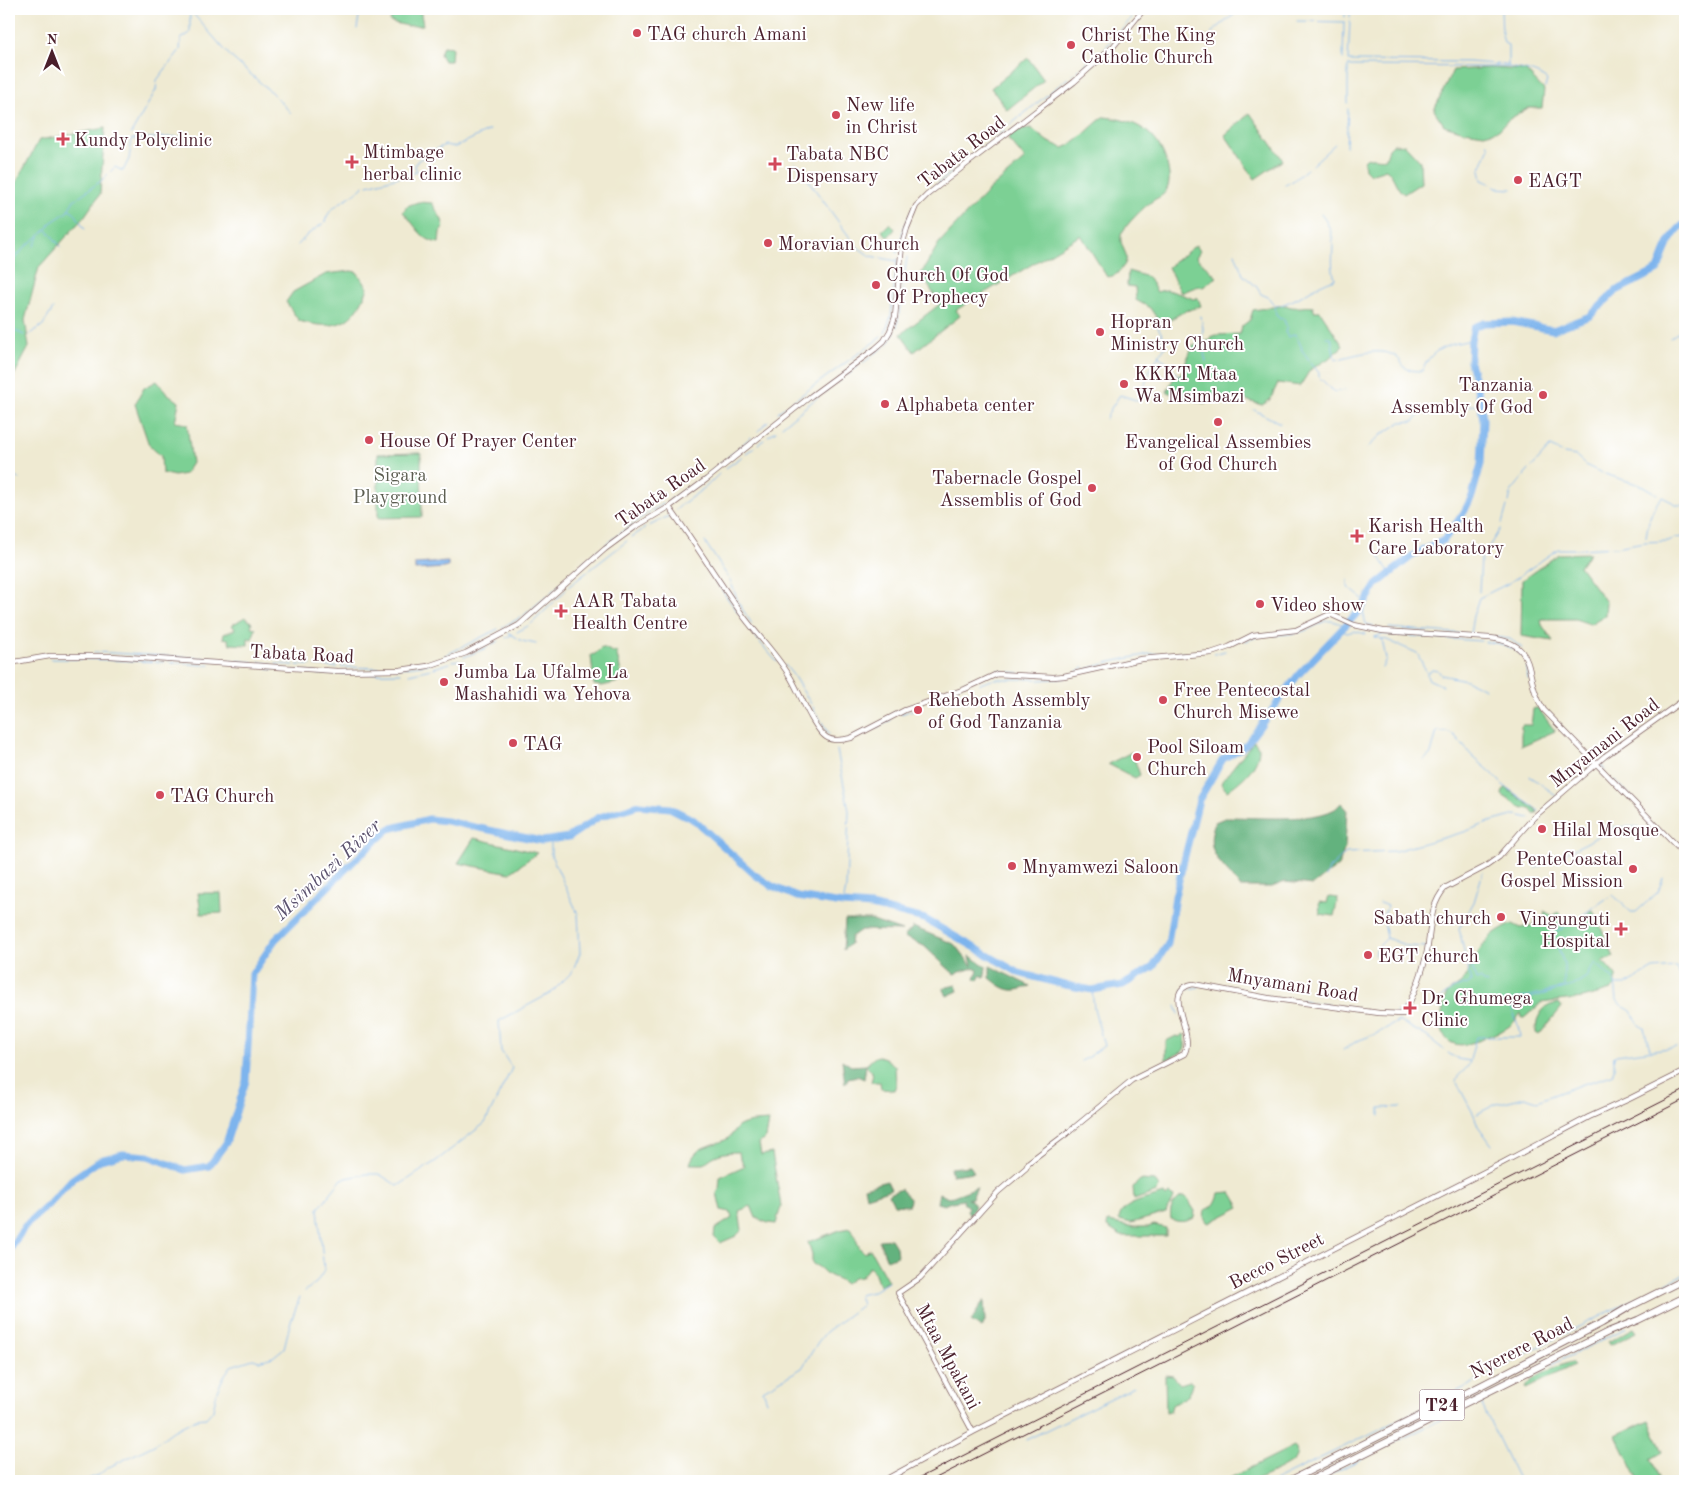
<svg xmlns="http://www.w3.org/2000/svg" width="1694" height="1490" viewBox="0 0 1694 1490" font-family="'Old Standard TT',serif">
<rect width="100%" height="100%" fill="#fff"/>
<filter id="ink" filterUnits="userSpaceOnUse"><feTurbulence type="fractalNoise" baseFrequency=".02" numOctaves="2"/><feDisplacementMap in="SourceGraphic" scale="10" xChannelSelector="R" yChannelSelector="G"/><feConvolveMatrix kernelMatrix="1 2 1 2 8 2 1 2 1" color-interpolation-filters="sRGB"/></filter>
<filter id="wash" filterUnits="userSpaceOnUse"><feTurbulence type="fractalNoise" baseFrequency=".0096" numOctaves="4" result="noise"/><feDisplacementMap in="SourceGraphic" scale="20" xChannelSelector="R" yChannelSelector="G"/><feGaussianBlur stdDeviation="1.12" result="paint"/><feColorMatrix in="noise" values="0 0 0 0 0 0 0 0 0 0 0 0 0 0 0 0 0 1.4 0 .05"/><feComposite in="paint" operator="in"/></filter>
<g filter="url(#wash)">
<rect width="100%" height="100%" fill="#efead2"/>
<path fill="#7bd094" stroke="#627860" d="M393 9H420L423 25 408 26 390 22Z
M443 46 452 47 451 61H444L440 54Z
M1028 58 1044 80 1007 110 991 88Z
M1490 68 1525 70 1544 90 1542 108H1528L1508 120 1499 130 1484 134 1464 131 1444 125 1434 110 1453 70Z
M1250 113 1283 160 1255 179 1225 135Z
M1104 117C1136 120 1158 132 1167 164 1169 172 1171 183 1166 191 1162 197 1156 198 1151 202 1144 207 1122 228 1121 236 1119 248 1133 256 1122 268 1117 275 1114 276 1107 277L1081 235 956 310 960 316 914 352 901 334 940 304 921 274 939 243 988 191 1025 159 1008 139 1009 136 1020 129 1031 128 1047 141 1063 148C1079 143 1090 126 1104 117Z
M105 128 100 194 84 217 39 267 25 320 29 347 9 385V196L39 140Z
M1393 144 1405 145 1420 161 1421 183 1404 194C1395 188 1395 176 1386 169L1370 174 1365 169 1364 161 1366 159C1373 156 1379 160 1386 158L1389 148Z
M418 202 432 203 442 220 444 227 440 232 439 243C421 241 415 224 403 212L407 206Z
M890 223 895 229 888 237 882 231Z
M1196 245 1200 251 1196 257 1217 277 1203 287 1198 286 1181 293 1168 267Z
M351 271 357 272 368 288C354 325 336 331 299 321L286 302 293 292 326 274Z
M1128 271 1148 277 1157 292C1160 291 1163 290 1166 290 1168 290 1191 297 1193 299L1198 298 1201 306 1183 312 1168 321 1158 320 1150 308 1136 300 1135 287 1127 286Z
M1286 305C1294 310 1304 305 1313 307L1314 311H1320L1343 346 1328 359 1310 370 1300 386 1278 383 1270 400 1262 405 1242 399 1203 403 1167 392 1173 379 1180 376 1193 345 1211 340V337L1216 335 1240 334 1242 326 1250 320 1253 310Z
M157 381 167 393 179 402 175 422 187 424 192 463 185 474 174 476 162 473 161 456 149 445 135 404 144 388Z
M421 453 422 517 378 518V454Z
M1590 553 1579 566 1606 602 1605 615 1590 624 1575 619H1541L1542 625 1553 641 1521 636 1522 580 1559 554Z
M245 617 252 623 251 627 256 628 252 639 248 638V645L230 644 228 639 223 638 224 634 235 629 232 625Z
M601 648H605L614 653 616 651 623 681 602 686 594 685 591 655 595 654Z
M1536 708H1538L1555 731 1521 746V727L1522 725H1531L1533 709Z
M1254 741 1259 748C1259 767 1241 781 1227 791L1221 784 1222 781Z
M1132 752 1140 775 1135 778 1108 764Z
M1506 788 1535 809 1538 812 1535 815 1530 809 1520 807 1502 795 1503 790Z
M474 838 537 853 510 873 458 863Z
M198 893H221L222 913 201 914Z
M1329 897 1338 898 1334 916 1320 914 1319 902 1327 903Z
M1593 910 1614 957 1603 961 1616 976V985L1611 990 1583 998 1541 1003 1524 1018H1522L1521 1013C1511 1027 1507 1029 1491 1035 1485 1037 1481 1041 1474 1042 1468 1044 1462 1046 1455 1044 1438 1039 1440 1018 1444 1005 1444 1002 1445 997 1447 994 1450 989 1458 987 1462 982 1477 959 1482 933 1513 924L1521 928 1533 925 1534 922 1541 921 1545 914 1544 911 1553 916 1558 912 1571 925Z
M1559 1003 1562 1007 1539 1035 1536 1033C1536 1016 1542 1005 1559 1003Z
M1182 1034 1185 1035V1048L1182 1052 1166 1060V1041L1176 1036 1180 1037Z
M879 1056 885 1058 895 1066 896 1085 894 1090 881 1089 880 1082H871L873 1074 866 1065 875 1057Z
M769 1121 766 1138 759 1143 761 1155 772 1153 781 1206 776 1224 768 1223 756 1218 751 1206 739 1211 742 1230 736 1236 720 1243 714 1237 715 1229 732 1218 730 1212 721 1210 717 1193 719 1190 720 1177 744 1166 738 1152C724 1152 714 1154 704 1164H690C696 1144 712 1147 727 1139 732 1136 734 1130 738 1127 747 1121 759 1122 769 1121Z
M1140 1180 1155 1181 1159 1186 1157 1192 1134 1200 1133 1187Z
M1231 1192 1240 1207 1209 1223 1207 1222 1204 1217 1205 1210C1214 1208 1217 1201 1219 1193Z
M1164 1194 1166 1197 1169 1194 1174 1197C1173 1204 1168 1205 1166 1213L1131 1223 1119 1220C1120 1202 1150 1199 1164 1194Z
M1181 1197H1186L1195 1211 1194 1218C1187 1222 1179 1223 1171 1219 1169 1209 1173 1203 1181 1197Z
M1108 1222 1134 1227H1148L1154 1225 1166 1228V1236H1121L1107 1227Z
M850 1228C857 1236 856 1246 864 1253L870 1249 888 1281 879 1286 874 1272 869 1267 861 1277 853 1278 845 1284C838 1278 836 1279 830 1276 822 1272 822 1267 812 1264V1254L808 1242 840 1230Z
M1634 1328 1637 1332 1610 1345 1608 1342Z
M1571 1362 1574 1365 1526 1389 1525 1388C1529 1378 1560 1365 1571 1362Z
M1165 1375 1173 1376 1180 1384 1190 1381 1193 1384 1189 1395 1172 1405 1170 1412 1166 1413Z
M1649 1420 1663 1452 1651 1459 1661 1481H1639L1616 1435Z
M1294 1446C1298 1451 1297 1455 1294 1460 1289 1466 1259 1480 1251 1481 1242 1482 1233 1481 1224 1481Z"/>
<path fill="#64b27e" stroke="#576854" d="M1341 803 1347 809 1345 847 1339 865 1313 885 1285 882 1272 887H1240C1222 862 1203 854 1215 822L1227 817C1253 817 1310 822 1333 810 1336 809 1339 805 1341 803Z
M845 920H870L902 931 861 930 851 937 850 944 843 950Z
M913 927 954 944 972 966 970 956 986 966 985 978 981 975 978 980 975 978 978 970 973 968 954 974 924 946 904 937Z
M990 966 1030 986C1011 994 1005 990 990 978Z
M956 985 958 991 947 996 943 988Z
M842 1060 851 1066 866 1065 864 1079 857 1076 848 1078 845 1084Z
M970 1166 974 1172 952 1175 950 1168Z
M887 1181 891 1189 866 1197 864 1187Z
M977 1187 972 1198 967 1199 971 1200 975 1206 970 1215 967 1210 968 1207 963 1203 964 1200 951 1202 944 1205 937 1203 939 1193 948 1198Z
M901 1189 910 1199 909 1206 894 1205 889 1194Z
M891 1239 896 1247 897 1256 887 1260 879 1240Z
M984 1300 985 1321 982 1328 971 1321Z"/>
<path fill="#7db4ed" stroke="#646a8c" d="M448 562V567L444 568 415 570V564Z"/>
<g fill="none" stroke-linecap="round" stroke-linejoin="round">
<path stroke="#7db4ed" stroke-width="1" d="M189 9 231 57 271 92 291 113
M1501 9 1502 35 1504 43 1508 45V66
M1345 17V14
M1350 17V9
M1297 21 1344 22 1343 59
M1350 21 1348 61 1469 62 1508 65
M357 29 360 9
M1211 33 1241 9
M1073 75 1111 42 1139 9
M1348 103V66L1508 67C1521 69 1536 71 1547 80L1545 88
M1010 125 1068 78
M131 134 156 90 157 80 180 50 181 39 190 33V17L188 9
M1487 143 1489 147 1480 169 1482 180 1492 184 1496 188 1512 189
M1346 146 1348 109
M795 162 856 246 870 256 897 261
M1312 165 1336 143
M368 185 417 172 415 166 417 161 435 150 445 145 455 147 490 130
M1285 185 1293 181 1307 169
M924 195 1005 130
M69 209 74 212 85 229
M47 230 61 247
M298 245 307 235 325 222C329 204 351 199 364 186
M34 246 40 235
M897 253 904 228 914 206
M1235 253 1243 275 1256 286 1261 294 1268 297 1275 306 1276 315 1280 319 1283 318 1287 327 1285 332 1288 337 1295 334 1302 348 1301 349 1319 373V377L1334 392 1345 390
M9 282 12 270V262L25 247 48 228 49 224 67 212 74 200 101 181 115 167 123 171 129 159 132 139 173 137 196 138
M1276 306C1298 302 1314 285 1335 279 1327 253 1342 241 1321 214
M1201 316 1203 328 1202 343 1206 362
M897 327 907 257
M13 330 24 335
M885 333 891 316 897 259
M29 335 43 325 53 309
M1326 337H1331L1335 360C1351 356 1377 347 1393 355 1407 362 1397 371 1422 371 1432 347 1448 345 1471 340
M1670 338 1677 333 1685 331
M887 345 895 331
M874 354 884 347
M1159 357 1166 361 1180 377
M863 363 872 356
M855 369 860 365
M848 375 852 372
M837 383 843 378
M824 393 832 386
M1254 410 1280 423
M778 412 881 337
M1106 419 1110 410 1120 395 1139 401 1151 367 1166 346 1161 339 1163 336 1156 324
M782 426 819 396
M758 431 768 421
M768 436 776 431
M758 444 764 440
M1367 448 1381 435 1401 422 1414 421 1420 414 1422 409 1433 411 1481 404
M746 453 755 447
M1564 454 1576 456 1584 463
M1585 465 1602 473
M1532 467 1550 447 1561 452
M726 468 743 456
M709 474 751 437
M1605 474 1643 486 1657 494
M9 475 19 479
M707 486 719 474
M689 489 704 478
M670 500 682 493
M1509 502 1511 492 1529 470
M676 510 681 505 707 486
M1502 524 1507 506
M649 526 671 515 678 524
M632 537 645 528
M1646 537C1648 523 1651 508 1662 497L1678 505H1683
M705 542 728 577
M606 544 646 514 663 504
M1376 551 1390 573
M706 566 721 589
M730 580 739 604 752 624
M1348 580V587L1365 601
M564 581 599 549
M568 587 627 541
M722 590 727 598
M1479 592 1481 559 1500 529
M728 599 741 616
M556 600 566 590
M1362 608 1366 624 1374 626
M743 619 762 645
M531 624 554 602
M1344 628 1343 631 1347 633 1354 631 1366 634
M1389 628 1466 634
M506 631 502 627 522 617 562 583
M517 632 528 626
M509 633 522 641 536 644
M1275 635C1285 634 1295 634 1304 631 1324 624 1323 615 1346 626
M1375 637 1387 640 1417 653 1427 673 1432 669 1438 670 1441 675 1466 680 1485 689
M1375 637 1382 634 1481 641
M506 638 511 635
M1382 639 1386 659 1382 668
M1246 641 1259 636
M1485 642C1498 643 1513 645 1522 656
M763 646 777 662
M1522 648 1510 639 1470 634 1473 616 1479 598 1509 583 1558 549H1580L1616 547 1644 542 1668 541 1675 538 1685 537
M94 652 218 659
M1214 654 1225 651
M444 656 498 629
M464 657 486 648 498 641
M50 659H78
M79 659H83
M85 659 164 662
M228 660 253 662
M453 661 459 660
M169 662 203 665
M259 662 272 664
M1106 663 1149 654 1184 653
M276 664 294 665
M205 665H210
M297 665H311
M785 665 793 675 811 704
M316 666 337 667
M341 667 379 668
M1527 667 1528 679
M397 668 428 664 439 659
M434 668 450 663
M267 669H274
M278 669 290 671
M1087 669 1104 664
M998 670 1005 672
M294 671 315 673
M1077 671 1084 668
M1010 672 1019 673
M318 674 401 673
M409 674 431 669
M1427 674 1428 679 1443 686
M994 679H1023
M1025 679H1037
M1039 680 1065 678
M980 684 992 680
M934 702 942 699
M813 707 815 713
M817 714 829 734
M901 714 918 708
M883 724 891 720
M872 730 880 726
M1640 734 1644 731
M837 750 849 811 846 888 843 904
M1424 760 1431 754 1437 731 1447 732 1455 736 1472 756 1492 773 1503 785 1539 811
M1599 763 1605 770
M1530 776 1557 796
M1615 780 1634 799
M1536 868 1588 842 1613 827H1639
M1326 877 1329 869 1346 853 1395 851 1464 832 1490 822 1516 815 1530 818
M1613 895 1631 912H1636L1658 892 1663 878
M1380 903 1387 906 1383 917 1387 938 1407 946 1426 947
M1557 932 1609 897
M1374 955 1378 947 1387 938
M1469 963 1471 964 1476 980 1480 979 1487 984
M1617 985H1625L1653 969 1676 967 1685 992
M1414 987 1422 965
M1183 990 1199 987
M1300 1000 1328 1004
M1497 1003 1522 998 1564 987V964L1555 939
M1176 1006 1179 1014
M1430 1006 1454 988 1471 983 1459 928 1474 902 1483 872
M1396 1012 1400 1011 1405 1006
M1343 1050 1357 1041 1378 1033 1399 1021 1426 1036 1443 1049
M1448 1053 1457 1059 1470 1061C1468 1071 1458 1072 1456 1081
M1470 1060 1476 1037H1520L1518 1025 1510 1004 1572 986 1588 976 1590 969 1596 963 1615 981 1617 1000 1621 1005 1631 1011 1639 1025 1644 1028 1650 1049
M1081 1061 1091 1056 1092 1054 1104 1046 1094 1008 1092 990
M1457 1083 1474 1115 1478 1126 1492 1145
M1477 1114 1496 1104 1525 1097 1537 1101 1580 1085 1612 1075 1614 1069V1056V1060L1616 1055 1676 1047
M1380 1116V1108L1401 1107
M305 1291 316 1283 324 1271 318 1209 342 1179 366 1174H379L398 1186 436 1161 485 1123 512 1068 501 1051 499 1021 551 993 572 972 580 953 578 914 551 855V841
M767 1401 763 1390 802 1368 818 1342 826 1332 862 1305 859 1295 872 1292 888 1282
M1480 1401 1519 1481
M1026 1440 1134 1387
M83 1481 99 1475 107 1468 154 1445 173 1431 196 1419 206 1418 213 1410 217 1391 224 1376 231 1366 253 1359 259 1361 273 1357 284 1348 290 1324 300 1297
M1274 1481 1470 1385 1544 1344 1685 1274
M1317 1481 1626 1328"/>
<path stroke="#7db4ed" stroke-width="7" d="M9 1251 25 1226 48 1205 71 1180 100 1160 123 1154 148 1156 185 1170 209 1166 226 1143 246 1081 252 974 275 940 353 862 389 829 429 819 446 821 542 841 569 837 599 817 639 805 670 808 694 820 755 875 772 886 797 897 843 904 871 906 925 919 1019 973 1065 985 1092 990 1123 985 1153 967 1168 944 1175 896 1199 800 1223 759 1246 745 1298 675 1362 608 1376 585 1412 556 1444 540 1464 512 1472 496 1481 464 1483 420 1481 404 1470 362 1471 340 1474 327 1484 323 1512 322 1553 330 1590 316 1616 291 1658 270C1665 251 1669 236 1685 223"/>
</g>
</g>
<g filter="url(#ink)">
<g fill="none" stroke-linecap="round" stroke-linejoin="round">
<g stroke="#846665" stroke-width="6">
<path id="secondary" d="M669 507C695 543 718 581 744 617 759 637 776 654 789 675 799 690 812 727 826 737 833 742 843 740 851 738L905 710 965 689 997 674 1053 677 1064 676 1141 659 1211 653 1229 647 1253 635 1296 630 1328 615H1332L1354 625 1383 631 1490 638C1542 644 1521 676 1544 710L1685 855
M9 663 50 656H111L337 671 400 670 428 666 466 653 519 625 605 549 635 527 669 507 707 479 811 396 875 349 884 341 890 331 895 317 902 245 907 228 916 206 927 195 968 163 1074 82 1112 48 1144 9
M973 1432 898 1293 920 1278 998 1192 1026 1168 1029 1162 1070 1131 1132 1080 1184 1054C1197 1034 1159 990 1193 984L1268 998 1379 1013 1404 1014C1414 994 1423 973 1427 951 1431 930 1429 906 1445 888L1485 867 1499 857 1534 817 1605 756 1685 699
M883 1481 973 1432 1502 1163 1589 1117 1629 1099 1685 1071"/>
</g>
<g stroke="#846665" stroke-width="8">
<path id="highway" d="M1289 1481 1482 1385 1602 1323 1629 1307 1685 1279
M1309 1481 1608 1332 1638 1320 1685 1297"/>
</g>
<use href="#secondary" stroke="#fff" stroke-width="4.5"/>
<use href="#highway" stroke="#fff" stroke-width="6"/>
<path stroke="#4a1f2b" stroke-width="1" d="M913 1481 1685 1090
M930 1481 1685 1099"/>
</g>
</g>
<g fill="#d1495b" stroke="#fff" stroke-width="2">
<circle cx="637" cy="33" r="5"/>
<circle cx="1071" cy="45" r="5"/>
<circle cx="836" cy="115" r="5"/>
<path d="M60.5 131.5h5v5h5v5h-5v5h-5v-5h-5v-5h5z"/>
<path d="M349.5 154.5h5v5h5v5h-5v5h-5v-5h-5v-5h5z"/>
<path d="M772.5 156.5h5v5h5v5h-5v5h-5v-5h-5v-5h5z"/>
<circle cx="1518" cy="180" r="5"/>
<circle cx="768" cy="243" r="5"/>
<circle cx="876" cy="285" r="5"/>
<circle cx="1100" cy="332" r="5"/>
<circle cx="1124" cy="384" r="5"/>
<circle cx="1543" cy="395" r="5"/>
<circle cx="885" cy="404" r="5"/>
<circle cx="1218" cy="422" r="5"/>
<circle cx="369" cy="440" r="5"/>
<circle cx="1092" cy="488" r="5"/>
<path d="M1354.5 528.5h5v5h5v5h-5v5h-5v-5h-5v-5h5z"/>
<circle cx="1260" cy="604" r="5"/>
<path d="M558.5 603.5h5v5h5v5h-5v5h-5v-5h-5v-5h5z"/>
<circle cx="444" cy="682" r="5"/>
<circle cx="1163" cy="700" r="5"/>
<circle cx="918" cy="710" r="5"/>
<circle cx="513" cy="743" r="5"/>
<circle cx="1137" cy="757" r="5"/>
<circle cx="160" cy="795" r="5"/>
<circle cx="1542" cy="829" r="5"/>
<circle cx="1012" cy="866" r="5"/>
<circle cx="1633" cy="869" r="5"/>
<circle cx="1501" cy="917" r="5"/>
<path d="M1618.5 921.5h5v5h5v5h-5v5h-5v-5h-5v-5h5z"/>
<circle cx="1368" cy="955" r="5"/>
<path d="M1407.5 1000.5h5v5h5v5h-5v5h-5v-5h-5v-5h5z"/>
</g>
<g text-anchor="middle" stroke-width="4" stroke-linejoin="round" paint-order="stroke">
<rect fill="#fff" stroke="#80626b" stroke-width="1" x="1419.5" y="1389.5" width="45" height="31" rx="4"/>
<g font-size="18" font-weight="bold" fill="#4a1f2b">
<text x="1442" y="1411">T24</text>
</g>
<g font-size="19" fill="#4a1f2b" stroke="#fff" text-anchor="start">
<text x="647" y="40">TAG church Amani</text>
<text x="1081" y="41">Christ The King<tspan x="1081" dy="22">Catholic Church</tspan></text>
<text x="846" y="111">New life<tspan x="846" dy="22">in Christ</tspan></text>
<text x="74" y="146">Kundy Polyclinic</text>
<text x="363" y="158">Mtimbage<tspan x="363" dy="22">herbal clinic</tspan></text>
<text x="786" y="160">Tabata NBC<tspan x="786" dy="22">Dispensary</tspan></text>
<text x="1528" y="187">EAGT</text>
<text x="778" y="250">Moravian Church</text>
<text x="886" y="281">Church Of God<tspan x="886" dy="22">Of Prophecy</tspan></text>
<text x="1110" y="328">Hopran<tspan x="1110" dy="22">Ministry Church</tspan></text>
<text x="1134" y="380">KKKT Mtaa<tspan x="1134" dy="22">Wa Msimbazi</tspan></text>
<text x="1533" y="391" text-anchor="end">Tanzania<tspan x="1533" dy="22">Assembly Of God</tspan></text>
<text x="895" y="411">Alphabeta center</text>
<text x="379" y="447">House Of Prayer Center</text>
<text x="1218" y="448" text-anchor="middle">Evangelical Assembies<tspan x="1218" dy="22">of God Church</tspan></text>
<text x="1082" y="484" text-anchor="end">Tabernacle Gospel<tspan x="1082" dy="22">Assemblis of God</tspan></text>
<text x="1368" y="532">Karish Health<tspan x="1368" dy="22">Care Laboratory</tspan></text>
<text x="572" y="607">AAR Tabata<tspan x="572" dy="22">Health Centre</tspan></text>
<text x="1270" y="611">Video show</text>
<text x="454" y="678">Jumba La Ufalme La<tspan x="454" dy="22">Mashahidi wa Yehova</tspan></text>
<text x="1173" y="696">Free Pentecostal<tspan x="1173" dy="22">Church Misewe</tspan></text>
<text x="928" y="706">Reheboth Assembly<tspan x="928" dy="22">of God Tanzania</tspan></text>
<text x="523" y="750">TAG</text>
<text x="1147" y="753">Pool Siloam<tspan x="1147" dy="22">Church</tspan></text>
<text x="170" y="802">TAG Church</text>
<text x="1552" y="836">Hilal Mosque</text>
<text x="1623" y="865" text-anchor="end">PenteCoastal<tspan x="1623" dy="22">Gospel Mission</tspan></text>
<text x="1022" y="873">Mnyamwezi Saloon</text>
<text x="1491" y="924" text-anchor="end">Sabath church</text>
<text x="1610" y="925" text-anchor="end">Vingunguti<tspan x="1610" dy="22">Hospital</tspan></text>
<text x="1378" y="962">EGT church</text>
<text x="1421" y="1004">Dr. Ghumega<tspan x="1421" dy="22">Clinic</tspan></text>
</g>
<g font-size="19" fill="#4a1f2b" stroke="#fff">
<text transform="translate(961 151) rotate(-38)" y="7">Tabata Road</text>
<text transform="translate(660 492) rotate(-35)" y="7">Tabata Road</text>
<text transform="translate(302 653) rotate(3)" y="7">Tabata Road</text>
<text transform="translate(1604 742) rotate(-38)" y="7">Mnyamani Road</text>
<text transform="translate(1293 984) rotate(9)" y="7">Mnyamani Road</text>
<text transform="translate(1276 1260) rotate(-27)" y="7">Becco Street</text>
<text transform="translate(1521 1347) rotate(-27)" y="7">Nyerere Road</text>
<text transform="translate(949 1356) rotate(62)" y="7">Mtaa Mpakani</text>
</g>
<g font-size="19" fill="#5b5d50" stroke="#fff">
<text x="400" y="481">Sigara<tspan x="400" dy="22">Playground</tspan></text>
</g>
<g font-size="20" font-style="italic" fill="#5c536f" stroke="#fff">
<text transform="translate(327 869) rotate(-43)" y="7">Msimbazi River</text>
</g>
</g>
<rect width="1694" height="1490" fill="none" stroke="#fff" stroke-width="30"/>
<g transform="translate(52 52)" stroke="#ffffff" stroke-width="4" paint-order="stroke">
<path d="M0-4L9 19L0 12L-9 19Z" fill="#4a1f2b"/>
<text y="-8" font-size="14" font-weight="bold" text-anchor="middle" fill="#4a1f2b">N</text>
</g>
</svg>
